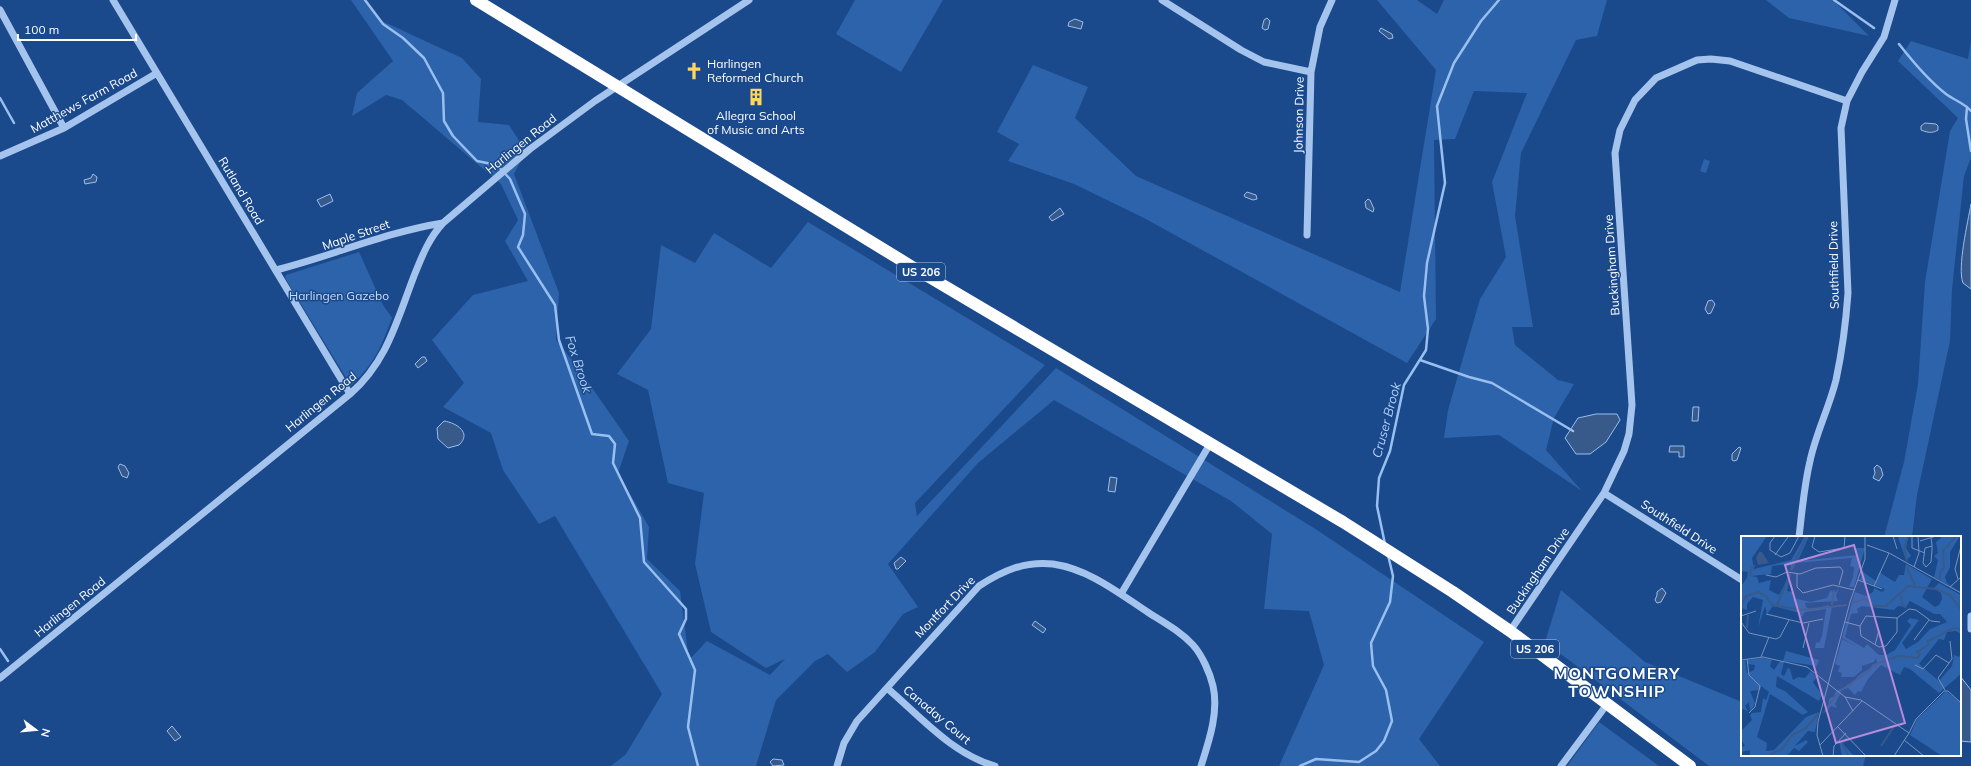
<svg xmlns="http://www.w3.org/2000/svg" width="1971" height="766" viewBox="0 0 1971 766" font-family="Mulish,sans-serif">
<rect width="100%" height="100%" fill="#1a498c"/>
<path fill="#2d63aa" d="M351 0H365L382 21 462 58 481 79 478 122 509 125 526 151 514 174 559 293 556 340 577 366 629 441 618 473 649 527 647 559 680 591 689 660 707 641 770 675 785 659 766 668 711 632 695 564 704 493 668 483 648 390 617 374 651 329 661 245 695 263 714 233 771 268 808 222 1045 365 915 503 917 516 1056 368 1317 530 1484 642 1419 739 1440 766H1279L1324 665 1309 611 1264 609 1272 534 1231 501 1054 400 978 463 888 564 918 607 903 614 875 652 847 672 828 654 815 661 776 700 756 766H611L626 754 662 694 555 516 539 524 503 470 491 433 443 407 464 383 432 340 473 295 528 281 505 241 518 220 501 184 402 100 386 95 352 116 357 93 393 61Z
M855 0H943L901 72 836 34Z
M1377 0H1417L1437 14 1444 0H1607L1597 36 1576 40 1521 153 1515 216 1533 327H1512L1515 345 1558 380 1574 384 1554 418 1546 450 1582 491 1499 435 1444 438 1448 410 1480 299 1506 257 1492 182 1527 93 1474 91 1455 139 1434 140 1436 319 1407 363 1144 218 1074 184 1008 161 1019 144 997 132 1033 65 1088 87 1075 118 1136 176 1400 292 1436 70Z
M1766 0H1833L1869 36 1789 18Z
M1911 41 1968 59 1971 41V158L1964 176 1952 289 1950 341 1917 495 1912 537H1884L1904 462 1918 384 1925 282 1950 131 1958 118 1898 61Z
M1704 159 1710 161 1706 173 1700 171Z
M359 252 383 305 392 318C380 349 376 361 351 386L285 278 286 275Z
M1561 590 1645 662 1742 702V755H1866L1863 766H1709L1545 642Z
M1599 722 1659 766H1567Z"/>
<path fill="#375a8b" stroke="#98bfef" d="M1267 18 1270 21 1268 29 1265 30 1262 28 1264 20Z
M1075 19 1083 22 1081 29 1068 26 1069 22Z
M1381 28 1392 34 1393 38 1389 39 1379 31Z
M1925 123 1936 124 1938 126V130C1932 134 1926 132 1921 130V126Z
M93 174 97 177 96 182 85 184 84 180 91 178Z
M1247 192 1256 195 1257 199 1253 200 1245 197 1244 195Z
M330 194 333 201 321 207 317 200Z
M1368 199 1370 200 1374 209 1373 212 1366 208 1365 202Z
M1971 204V289L1963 283C1957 268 1968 221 1971 204Z
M1060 208 1064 214 1052 221 1049 217Z
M1712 300 1715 304 1711 313 1708 314 1705 309 1708 301Z
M422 357H425L427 361 418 368 415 364Z
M1693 407H1699L1698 421H1692Z
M1596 414H1617L1620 420 1606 442 1590 454H1576L1565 438 1578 418Z
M444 421C457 423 472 433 459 445L448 448 438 439 437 428Z
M1670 446H1684V457H1679V452H1669Z
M1739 447 1741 448 1737 460 1734 461 1732 460V454Z
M120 464 125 466 129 473 127 478 122 476 118 467Z
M1877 465 1881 468 1883 475 1879 481 1873 478 1875 473 1874 468Z
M1110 477 1117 478 1115 492 1108 491Z
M901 557 906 561 898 569H896L894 563Z
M1662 588 1666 593 1661 602 1657 603 1655 600 1657 595V592Z
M1035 621 1046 629 1043 633 1032 625Z
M1960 676 1971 690V742L1960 741Z
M172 726 181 737 175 741 167 731Z
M773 759 782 760 784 765 773 766 770 762Z"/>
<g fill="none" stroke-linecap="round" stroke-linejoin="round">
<path stroke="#98bfef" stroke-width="2.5" d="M365 0 383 24 403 38 424 58 443 93 444 121 453 136 477 161 497 165 510 179 525 214 523 235 518 247 555 305 559 340 592 434 609 436 615 444 613 463 640 518 644 562 686 609V619L679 634 695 670 688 727 698 766
M1834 0 1874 28
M1899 44C1913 62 1928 80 1946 94 1954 100 1964 103 1971 111
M0 98 14 123
M1967 107 1966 119 1971 151
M1420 360 1469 377 1492 383 1573 431
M1385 544 1377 506 1379 478 1390 451 1404 385 1426 350 1428 329 1424 296 1427 263 1445 183 1437 106 1454 63 1481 21 1499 0
M0 649 8 661
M1300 766 1316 759 1359 762 1376 751 1384 741 1392 721 1386 690 1373 666 1371 643 1390 602 1393 576 1388 555"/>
<path stroke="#a5c4ed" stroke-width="7" d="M113 0 350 394
M1162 0 1241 50 1264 62 1311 72
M0 10 64 128
M0 156 64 128 157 73
M1307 235 1311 72 1320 27 1332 0
M276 270C332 256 386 232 443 223
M1604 493 1742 580
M1799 537C1802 512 1804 486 1810 461 1816 433 1829 408 1836 380 1842 352 1846 321 1848 293L1841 128 1847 101 1862 72 1884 37 1895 0
M1121 594 1210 444
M1971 616V629
M1510 631 1604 493 1624 451 1629 434 1632 405 1615 153 1620 130 1635 100 1656 78 1697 60 1711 59 1730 61 1847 101
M0 678 350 394C387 362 397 320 414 276 422 256 429 238 443 223L530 149 595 101 749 0
M887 688C920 716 952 754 995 766
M837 766 844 743 857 721 979 586C1002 571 1024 561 1053 564 1089 569 1120 594 1149 613 1165 623 1181 632 1193 645 1202 655 1210 673 1213 686 1219 712 1209 741 1201 766
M1561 766 1608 703"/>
<path stroke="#fff" stroke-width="12" d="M476 0 914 268 1343 522 1453 592 1510 631 1690 766"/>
</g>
<defs>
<g id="church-bare" transform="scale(1.38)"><path d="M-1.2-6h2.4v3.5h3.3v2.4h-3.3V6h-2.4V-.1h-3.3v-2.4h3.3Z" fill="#ffd562" stroke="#1a498c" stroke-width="2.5" paint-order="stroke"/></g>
<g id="building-bare" transform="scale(1.38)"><path d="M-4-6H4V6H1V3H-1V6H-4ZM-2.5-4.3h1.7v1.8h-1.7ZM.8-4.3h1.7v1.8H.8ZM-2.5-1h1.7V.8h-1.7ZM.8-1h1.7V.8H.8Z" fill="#ffd562" stroke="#1a498c" stroke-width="2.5" paint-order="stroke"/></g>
</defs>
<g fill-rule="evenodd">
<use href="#church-bare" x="694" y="71"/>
<use href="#building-bare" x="756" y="97"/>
</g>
<g text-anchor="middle" stroke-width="3" stroke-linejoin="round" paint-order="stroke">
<g fill="#1a498c" stroke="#bac8dc" stroke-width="1">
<rect x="897" y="263" width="48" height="18" rx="3"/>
<rect x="1511" y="640" width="48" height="18" rx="3"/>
</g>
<g font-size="11" font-weight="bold" fill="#fff">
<text x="921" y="276">US 206</text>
<text x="1535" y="653">US 206</text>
</g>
<g font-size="12" fill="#fff" stroke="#1a498c" text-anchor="start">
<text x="707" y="68">Harlingen<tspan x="707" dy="14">Reformed Church</tspan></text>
<text x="756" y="120" text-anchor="middle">Allegra School<tspan x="756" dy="14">of Music and Arts</tspan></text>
</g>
<g font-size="12" fill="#fff" stroke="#1a498c">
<text transform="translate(84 101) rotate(-29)" y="4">Matthews Farm Road</text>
<text transform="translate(1299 115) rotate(-89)" y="4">Johnson Drive</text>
<text transform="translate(521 144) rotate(-39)" y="4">Harlingen Road</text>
<text transform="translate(241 191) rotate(59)" y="4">Rutland Road</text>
<text transform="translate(356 235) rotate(-19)" y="4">Maple Street</text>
<text transform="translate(1612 265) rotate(-94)" y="4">Buckingham Drive</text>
<text transform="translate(1834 265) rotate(-91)" y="4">Southfield Drive</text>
<text transform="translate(321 402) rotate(-39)" y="4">Harlingen Road</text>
<text transform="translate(1679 527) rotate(33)" y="4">Southfield Drive</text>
<text transform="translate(1538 571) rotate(-56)" y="4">Buckingham Drive</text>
<text transform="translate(70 607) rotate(-39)" y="4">Harlingen Road</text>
<text transform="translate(945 607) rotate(-46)" y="4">Montfort Drive</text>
<text transform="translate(937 715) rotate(40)" y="4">Canaday Court</text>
</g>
<g font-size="12" fill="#cbdffa" stroke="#1a498c">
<text x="339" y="300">Harlingen Gazebo</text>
</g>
<g font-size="13" font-style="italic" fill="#b1cff5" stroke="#1a498c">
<text transform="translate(579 364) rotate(72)" y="5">Fox Brook</text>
<text transform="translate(1386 420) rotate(-75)" y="5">Cruser Brook</text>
</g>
<g font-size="16" font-weight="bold" letter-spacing="1" fill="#fff" stroke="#1a498c">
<text x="1617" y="679">MONTGOMERY<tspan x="1617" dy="18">TOWNSHIP</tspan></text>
</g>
</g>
<g transform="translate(1741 536)">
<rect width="220" height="220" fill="#1a498c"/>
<path d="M0 0H26L11 22 13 33 50 24 64 0H68L57 25 116 19 114 12H124L113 51H108L112 41 113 31 109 30 111 22 55 27 51 34 49 28 31 30 30 38 10 40 16 41 18 47 30 44 28 54 38 59 50 37 46 55 51 56 52 62 69 66 86 62 89 55 95 56 98 51 95 60 97 65 64 67 65 71 71 74 87 69 91 71 83 112H74L75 106 78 107 81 100 85 73 64 76 58 85 59 77 32 70 26 78 24 70 17 92 22 64 12 61 6 68V74L0 72V50L6 42 7 36 0 35ZM167 0 165 12 170 20 165 24 157 1ZM202 0H219L209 16V31L204 41 206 47 220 56 193 41 197 24 193 20 197 17 195 6ZM165 28 191 43 181 61 194 71 198 69 201 63 200 57 193 52 198 47 220 59V98L215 95 206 96 203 104 198 103 178 128 198 145 211 130 213 119 218 121 220 117V138L198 157 169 133 163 131 159 139 140 129 127 143 120 156 117 155 114 159 107 152 101 154 94 168 96 172 90 170 85 176 81 177 87 172 88 163 93 160 95 155 111 148 118 139 136 128 135 122 133 126 121 130V134L113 141H100L101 137 97 136 99 130 94 128 101 103 117 111 101 102 114 56 125 60 132 56 133 52 141 56 144 53 119 44 122 36 135 45 138 36 154 46 158 39H163ZM169 65 193 78H199L206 86 189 93 177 106 165 113 161 107 178 84 169 82 166 85 170 89 154 114 145 119H138L126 108 123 112 104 101 110 78 117 77 116 73 121 70 153 74 157 70 165 71ZM45 115 78 124 76 130 42 125ZM22 122 31 124 29 130 33 134 39 125 43 126 40 138 43 140 47 132 49 133 52 144 57 141 64 142 70 135 76 141 72 146 81 159 78 165 36 140 35 151 44 155 67 176 62 179 29 158 16 201 26 207 25 215 33 214 65 181 78 176 74 196 67 195 54 210 65 204 67 206 58 215 53 212 46 220H9V214L0 216V211L4 210 0 203V195L11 184 9 179 11 177 20 176 22 162 25 164 28 156 20 150 19 154 9 155 14 167 12 172 9 175 8 166 4 170 7 175 0 173V125L4 124 6 137 13 134 14 129 7 128 6 124ZM205 155 220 167V220H201L169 199 176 183ZM98 205 103 209 113 220H101Z" fill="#2d63aa" fill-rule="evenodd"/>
<path d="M18 16H21L28 27 17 29 15 22Z" fill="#375a8b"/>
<path fill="none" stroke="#375a8b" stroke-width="2" d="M166 25 163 11 167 1M166 31 174 50M50 34 66 0M9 40 11 31 14 30M199 43V36L203 32 202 15 215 0M195 53 209 59 220 74M160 59 161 68 165 72M110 67 124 63 128 65 130 70H145L167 50 195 53M36 69 49 38M91 69 93 54M0 70 5 60 18 56 26 61 31 69 63 74 106 69M219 73 220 59M6 92 7 79M99 155 129 134 132 129 157 120 177 122 179 118 176 116 187 109V105L210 93 217 92 220 95M83 176 97 157M106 202 101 207 107 219M140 210 154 189M27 220 41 213 51 199 65 192 78 177"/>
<path fill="none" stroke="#7692ba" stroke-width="1" d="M34 0 29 7V14L40 21 49 17 58 0M74 0 71 11 78 16 103 12 104 0M152 0 156 13M171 0V12L184 17M190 2 191 9V14L190 26 185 31 182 27 184 12 191 10M179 5 195 0M126 9 148 17 220 57M34 19 47 1M173 31 178 17 177 0M56 38V51L62 57 92 49 113 54M25 39 35 41 46 36 59 38 75 32 99 31 102 35 98 49M217 43 214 33 220 10M117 44 141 53M133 50 148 17M209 51 220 41M25 78 62 87 82 83M0 80 15 75M156 82 125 80 119 90 120 100 138 111 145 110 156 96V82L168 73 175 74 190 85 199 86M0 86 8 97 35 103 39 101 48 84M104 86 119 90M173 104 188 84M134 109 138 94M62 112 68 87M20 121 28 101M6 123 8 139 19 150 14 171 8 177M0 124 22 121 66 131 104 161 120 164 168 197 175 183 203 155H207L220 167M174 129 182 133 195 119 208 127M204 154 197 142 211 123 209 105M104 161 112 175M97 191 125 220M163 204 183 220M79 209 121 165M82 220 76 199 77 186 109 66 124 23V0M92 220 93 210 105 197M153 220 168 197"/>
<path fill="#b68bdc" fill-opacity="0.15" stroke="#b68bdc" stroke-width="2" d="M113 9 164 187 95 207 44 29Z"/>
<rect width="220" height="220" fill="none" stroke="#fff" stroke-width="2"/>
</g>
<g transform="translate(36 730) rotate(106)" stroke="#1a498c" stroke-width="3" paint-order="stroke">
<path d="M0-3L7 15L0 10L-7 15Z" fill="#ffffff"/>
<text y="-6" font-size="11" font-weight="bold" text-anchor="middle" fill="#ffffff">N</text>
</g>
<path d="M18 34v6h118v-6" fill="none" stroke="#ffffff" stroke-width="2"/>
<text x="24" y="34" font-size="12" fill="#ffffff" stroke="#1a498c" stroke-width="3" paint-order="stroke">100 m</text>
</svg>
